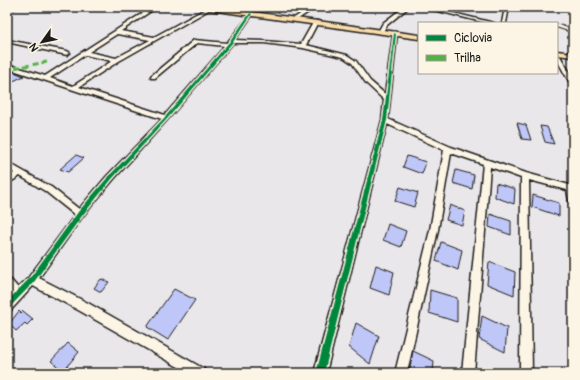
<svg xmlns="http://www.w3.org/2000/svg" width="580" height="380" viewBox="0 0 580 380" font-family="Pangolin,sans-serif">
<rect width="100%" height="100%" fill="#eae7eb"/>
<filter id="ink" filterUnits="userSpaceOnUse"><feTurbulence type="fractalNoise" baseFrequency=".025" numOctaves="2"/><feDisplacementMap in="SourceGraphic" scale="8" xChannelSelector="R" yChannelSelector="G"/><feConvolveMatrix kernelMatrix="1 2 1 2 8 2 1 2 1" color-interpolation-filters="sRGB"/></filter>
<g filter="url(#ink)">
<path fill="#bfc7f8" stroke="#1c1c1c" d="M14 72 24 76 7 84V76Z
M517 123 526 125 531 140 522 139Z
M540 126 547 127 554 144 545 142Z
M76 155 84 158 68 172 60 169Z
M407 156 426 162 422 174 403 167Z
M456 170 474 175 472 189 453 183Z
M496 183 515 189 514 204 495 197Z
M400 187 418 193 414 207 395 201Z
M533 195 559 203V216L532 207Z
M450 205 465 211 462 225 446 220Z
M490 214 511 221V235L489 227Z
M388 224 406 231 401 247 383 240Z
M441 242 462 250 458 270 436 261Z
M489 262 515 272 514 295 487 284Z
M376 265 394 272 389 295 370 288Z
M101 279 109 282 101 292 94 288Z
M174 289 195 300 168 340 147 327Z
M430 290 457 298V322L429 313Z
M19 311 21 313 23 311 33 319 27 325 25 323 16 331 9 324Z
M482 316 507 328 505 352 479 339Z
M356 323 379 336 370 364 349 347Z
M68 343 79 352 63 371 51 361Z
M413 351 434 361 433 373H409Z"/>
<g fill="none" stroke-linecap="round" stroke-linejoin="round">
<g stroke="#1c1c1c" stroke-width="4.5">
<path id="lane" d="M557 26 573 31"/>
</g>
<g stroke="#1c1c1c" stroke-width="3">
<path id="street" d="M16 7 15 8 7 10V8Z
M152 7H157L121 31 154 37 209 7H214L119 61 79 87 165 115 225 46 197 43 155 78H151V76L194 40 227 43 251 13 253 14 235 40 264 41 301 44 314 21H318V22L306 45 347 55 356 61 370 81 385 94 393 34 395 33 397 34 388 119 451 147 526 173 573 186V207L570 206 567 190 529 180 532 373H520L521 178 490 167 474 373H462L483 164 451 153 438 230 407 373H395L430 230 444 150 387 124 326 373H314L382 120 384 100 366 83 352 63 343 57 303 48 264 43H233L168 119 113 180 83 216 39 278 88 303 204 369 206 373H189L80 311 33 286 11 310 7 311V299L11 295 7 291V278L11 280 18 288 29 277 75 215 45 191 20 176 7 184V177L14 173 7 168V162L51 187 79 209 107 176 162 119 7 68V64L45 76ZM117 34 150 40 116 58 89 52ZM85 55 112 61 73 86 50 78Z
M311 7H316L295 21 291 20Z
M404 7H409L387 25 382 33H378V32L383 23Z
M422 7H429L494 23H486Z
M505 7H509L506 23H502Z
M7 40 67 51 70 53 67 55 7 42Z
M557 56H560L573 78V85L570 83 557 60Z"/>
</g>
<g stroke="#1c1c1c" stroke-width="3">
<path id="primary" d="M199 7H216L419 35V39L202 9Z
M557 51 573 53V57L557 55Z"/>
</g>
<use href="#lane" stroke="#fcf5e5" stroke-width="2.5"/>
<use href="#street" fill="#fcf5e5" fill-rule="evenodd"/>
<use href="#primary" fill="#faddab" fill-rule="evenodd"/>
<path stroke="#55b145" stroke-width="3" stroke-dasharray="6 3" stroke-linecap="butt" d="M7 72 14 68 47 62"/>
<g stroke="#fcf5e5" stroke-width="3">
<path id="cycleway" d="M250 13 252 14 233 42 167 119 112 179 82 216 34 282 9 308 7 309V301L30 278 78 212 108 177 165 117 231 40Z
M394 33 396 34 387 120 324 373H316L383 120Z"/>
</g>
<use href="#cycleway" fill="#00873e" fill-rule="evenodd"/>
</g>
</g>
<rect width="580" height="380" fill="none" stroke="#fcf5e5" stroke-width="24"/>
<rect x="12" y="12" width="556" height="356" fill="none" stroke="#1c1c1c" stroke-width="1.5" filter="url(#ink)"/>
<rect x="418" y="22" width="140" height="52" fill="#fcf5e5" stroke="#a29e95"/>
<rect x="426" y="35" width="20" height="6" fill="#00873e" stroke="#a29e95"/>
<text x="454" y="42" font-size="12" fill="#1c1c1c">Ciclovia</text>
<rect x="426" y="55" width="20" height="6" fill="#55b145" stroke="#a29e95"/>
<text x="454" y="62" font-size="12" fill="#1c1c1c">Trilha</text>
<g transform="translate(42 42) rotate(237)" stroke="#fcf5e5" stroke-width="3" paint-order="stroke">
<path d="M0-3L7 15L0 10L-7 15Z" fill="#1c1c1c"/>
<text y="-6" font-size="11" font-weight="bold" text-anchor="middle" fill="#1c1c1c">N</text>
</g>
</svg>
